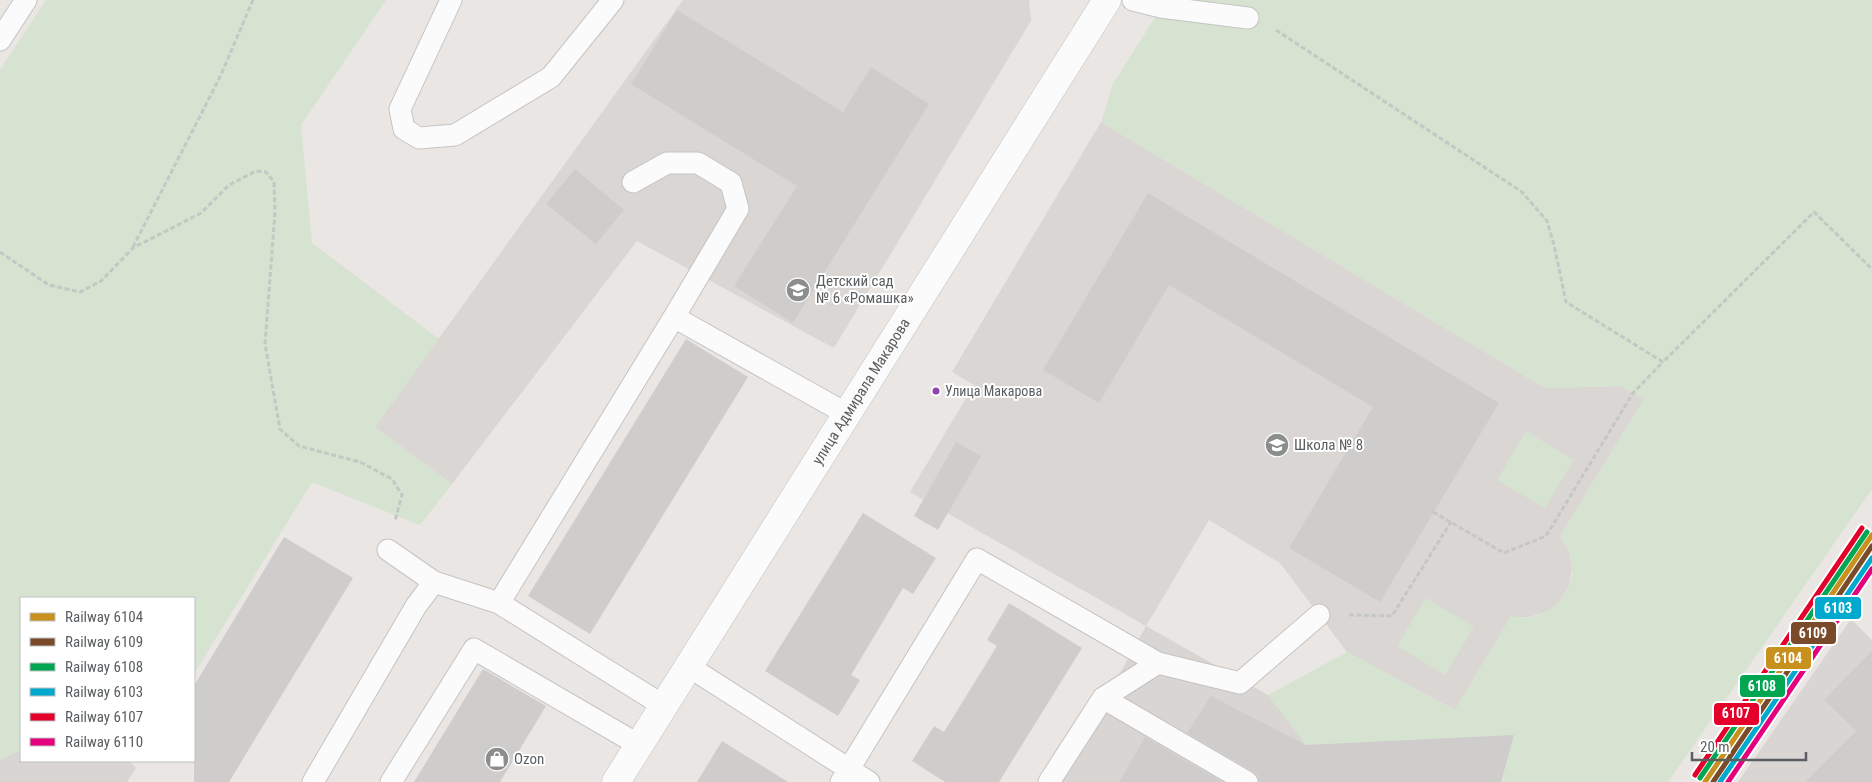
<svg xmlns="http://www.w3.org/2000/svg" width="1872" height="782" viewBox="0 0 1872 782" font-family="'Roboto Condensed',sans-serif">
<rect width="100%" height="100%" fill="#e9e6e3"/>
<path fill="#d8d5d3" d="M1851 619 1872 640V782H1738Z
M1146 626 1268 695 1306 745 1514 735 1501 782H1060Z
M21 750V761H129L136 768 127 782H0V760Z"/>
<path fill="#dad6d3" d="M683 0H1029L1031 21 834 348 637 241 452 484 375 427Z
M1101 122 1545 388 1621 386 1644 399 1560 536 1569 551 1572 568 1569 586 1560 602 1546 612 1529 617H1511L1455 710 1347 652 1280 563 1209 520 1146 626 910 492 974 385 952 372Z"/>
<path fill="#d6e3d0" d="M46 0H386L301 125 312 243 439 339 375 427 452 484 420 525 312 482 194 674V598H21V750L0 760V70Z
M1166 0H1872V489L1668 782H1501L1514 735 1306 745 1268 695 1347 652 1455 710 1511 616C1518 617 1525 618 1531 617 1554 613 1573 592 1572 568 1572 556 1566 546 1560 536L1644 399 1621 386 1545 388 1101 122 1113 84Z
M1526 431 1574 460 1545 508 1497 480Z
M1426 598 1474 627 1445 675 1397 646Z"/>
<path fill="#cfcdcc" d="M677 10 843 112 871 67 929 104 793 323 734 286 797 186 631 84Z
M575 169 624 210 596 244 546 204Z
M1148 193 1499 403 1380 602 1289 548 1373 407 1169 285 1099 403 1043 370Z
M686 339 748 377 590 634 528 596Z
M956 442 981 456 938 530 914 516Z
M863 513 936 558 913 594 903 588 851 675 860 680 838 716 765 671Z
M284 537 353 578 229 782H194V686Z
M1009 603 1082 648 999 782H945L912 761 934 726 944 732 997 646 987 640Z
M1872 651V782H1805L1856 731 1824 700Z
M483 669 546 706 500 782H414Z
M1211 696 1306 745 1514 735 1501 782H1259L1258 775 1253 771 1187 733Z
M1145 737 1174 754 1222 782H1119Z
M722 741 788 782H697Z"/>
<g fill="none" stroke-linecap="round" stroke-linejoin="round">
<g stroke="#c5c4c3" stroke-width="23">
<path id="service" d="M451 0 400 109 404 129 419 138 455 135 551 77 613 0
M1133 0 1161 7 1248 18
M0 40 26 0
M633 182 667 163H698L731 183 738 209 674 317
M388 550 434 582
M688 666 869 782
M1103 698 1247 782
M664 706 499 603 674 317 847 414
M313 782 416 606 434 582 499 603
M391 782 474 649 639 745
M841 782 977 559 1158 663 1240 683 1319 615
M1049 782 1103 698 1158 663"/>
</g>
<g stroke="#c3c3c3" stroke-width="29">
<g id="secondary">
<path id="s1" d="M616 782 1107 0"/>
</g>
</g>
<path stroke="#c4c8c5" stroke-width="3" stroke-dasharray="5 2.5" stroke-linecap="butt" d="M1276 30 1522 192 1547 221 1554 245 1566 302 1663 362 1814 212 1872 269
M133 247 220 77 253 0
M0 252 49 285 80 292 101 281 133 248 201 213 229 185 256 171 266 172 274 182 275 212 265 344 280 429 299 446 360 462 392 479 402 495 395 521
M1433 512 1504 553 1546 536 1633 393 1663 362
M1349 615 1392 616 1451 522"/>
<use href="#service" stroke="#fcfbfb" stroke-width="21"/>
<use href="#secondary" stroke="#fcfbfb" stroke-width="28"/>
<g stroke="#fff" stroke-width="9">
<path id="rail-1" d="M1705 782 1872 535"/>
</g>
<g stroke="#fff" stroke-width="9">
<path id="rail-2" d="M1713 782 1872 546"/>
</g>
<g stroke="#fff" stroke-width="9">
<path id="rail-3" d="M1700 778 1867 532"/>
</g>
<g stroke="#fff" stroke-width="9">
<path id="rail-4" d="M1720 782 1872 558"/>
</g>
<g stroke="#fff" stroke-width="9">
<path id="rail-5" d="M1695 775 1862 528"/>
</g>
<g stroke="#fff" stroke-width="9">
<path id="rail-6" d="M1728 782 1872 569"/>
</g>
<use href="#rail-1" stroke="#c8901d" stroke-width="5"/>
<use href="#rail-2" stroke="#7a4b2a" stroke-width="5"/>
<use href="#rail-3" stroke="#00a651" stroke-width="5"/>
<use href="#rail-4" stroke="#00a9ce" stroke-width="5"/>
<use href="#rail-5" stroke="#e4002b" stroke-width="5"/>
<use href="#rail-6" stroke="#e5007d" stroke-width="5"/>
</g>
<defs>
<g id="school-disc" transform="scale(1.25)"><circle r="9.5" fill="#8c8e8e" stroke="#fff"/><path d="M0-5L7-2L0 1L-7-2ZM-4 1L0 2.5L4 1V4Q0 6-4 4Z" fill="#fff"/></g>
<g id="shop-disc" transform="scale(1.25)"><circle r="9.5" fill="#8c8e8e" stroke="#fff"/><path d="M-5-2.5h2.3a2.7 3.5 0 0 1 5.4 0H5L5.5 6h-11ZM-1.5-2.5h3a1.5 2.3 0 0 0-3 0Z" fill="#fff"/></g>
</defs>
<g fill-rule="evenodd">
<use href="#school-disc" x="798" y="290"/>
<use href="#school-disc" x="1277" y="445"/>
<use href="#shop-disc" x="497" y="759"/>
</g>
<circle fill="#8e44ad" stroke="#fff" stroke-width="2" cx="936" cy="391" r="4.5"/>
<g text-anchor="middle" stroke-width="4" stroke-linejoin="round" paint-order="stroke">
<g font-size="14" fill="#5a5e60" stroke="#fff" text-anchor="start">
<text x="945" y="396">Улица Макарова</text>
</g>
<g font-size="15" fill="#5a5e60" stroke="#fff" text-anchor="start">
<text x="816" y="286">Детский сад<tspan x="816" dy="17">№ 6 «Ромашка»</tspan></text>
<text x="1294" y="450">Школа № 8</text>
<text x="514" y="764">Ozon</text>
</g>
<g font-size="15" fill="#5a5e60" stroke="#fff">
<text dy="5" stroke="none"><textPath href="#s1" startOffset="461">улица Адмирала Макарова</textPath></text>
</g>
</g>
<g stroke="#fff" stroke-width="2">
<rect x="1814" y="596" width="48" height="24" rx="5" fill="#00a9ce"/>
<rect x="1790" y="621" width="47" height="24" rx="5" fill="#7a4b2a"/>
<rect x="1765" y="646" width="47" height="24" rx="5" fill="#c8901d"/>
<rect x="1739" y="674" width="47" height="24" rx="5" fill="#00a651"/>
<rect x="1713" y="702" width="47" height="24" rx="5" fill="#e4002b"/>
</g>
<g font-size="14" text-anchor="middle" font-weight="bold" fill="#fff">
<text x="1838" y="613">6103</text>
<text x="1813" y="638">6109</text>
<text x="1788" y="663">6104</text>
<text x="1762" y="691">6108</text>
<text x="1736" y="718">6107</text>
</g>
<rect x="20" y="597" width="175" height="165" fill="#ffffff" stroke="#bdbfbf"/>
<rect x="30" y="613" width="25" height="8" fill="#c8901d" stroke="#bdbfbf"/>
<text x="65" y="622" font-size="15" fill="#5a5e60">Railway 6104</text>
<rect x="30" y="638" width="25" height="8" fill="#7a4b2a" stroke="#bdbfbf"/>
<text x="65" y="647" font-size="15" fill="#5a5e60">Railway 6109</text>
<rect x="30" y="663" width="25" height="8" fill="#00a651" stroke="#bdbfbf"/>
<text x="65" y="672" font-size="15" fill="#5a5e60">Railway 6108</text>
<rect x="30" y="688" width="25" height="8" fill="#00a9ce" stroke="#bdbfbf"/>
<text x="65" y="697" font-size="15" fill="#5a5e60">Railway 6103</text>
<rect x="30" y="713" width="25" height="8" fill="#e4002b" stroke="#bdbfbf"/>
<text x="65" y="722" font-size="15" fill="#5a5e60">Railway 6107</text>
<rect x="30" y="738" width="25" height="8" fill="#e5007d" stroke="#bdbfbf"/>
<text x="65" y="747" font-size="15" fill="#5a5e60">Railway 6110</text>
<path d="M1692 752v8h114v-8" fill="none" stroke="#5a5e60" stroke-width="2.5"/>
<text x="1700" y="752" font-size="15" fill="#5a5e60" stroke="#ffffff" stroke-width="4" paint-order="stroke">20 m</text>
</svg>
